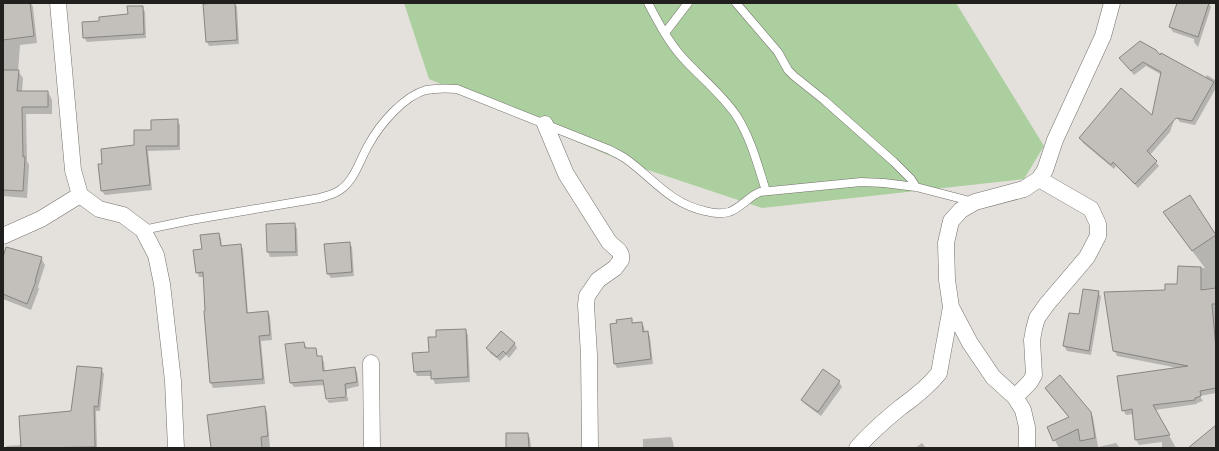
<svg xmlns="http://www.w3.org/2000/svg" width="1219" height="451" viewBox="0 0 1219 451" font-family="'Archivo Narrow',sans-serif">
<rect width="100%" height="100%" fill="#e4e1dc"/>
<path fill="#abcf9e" d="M404 3H956L1044 146 1024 179 762 208 627 163 429 79Z"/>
<path fill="#0003" d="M3 3H31L33 7 37 43 20 45 18 71 23 78 22 92H48L52 100V114H26L27 161 29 165 27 198 3 196Z
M228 3H234L237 7 239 44 209 46 207 42Z
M1178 3H1209L1211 7 1198 47 1197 46 1194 42V39L1173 32 1170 27Z
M142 7 145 12 146 38 87 42 84 37 100 22 129 15Z
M1140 42 1185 88 1170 132 1150 155 1159 166 1138 188 1116 166 1114 169 1083 143 1080 138 1153 116 1162 75 1146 66 1134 75 1123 62Z
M1207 75 1215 80 1216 88 1195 125 1180 122 1177 118Z
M177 120 180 125V150L148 151 152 190 105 195 102 191 104 164 135 146 152 131Z
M1190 196 1216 236V393L1200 396 1203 401 1197 403V404L1155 410 1176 448H1162V442L1139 445 1136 440 1133 414 1126 415 1123 410 1178 368 1117 356 1114 350 1166 291 1178 285 1179 267 1205 268 1167 217Z
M294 224 297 229 298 256 270 257 268 252 267 225Z
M218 234 221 238 222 247 240 245 243 249 248 314 268 312 270 316 272 340 261 341 265 384 213 388 211 383 204 277H199L197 272 203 250Z
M349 243 352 247 354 276 331 278 328 274Z
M41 258 45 265 38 287 39 289 31 310 3 299V260Z
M1098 292 1101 297 1091 355 1067 351 1064 346 1080 315Z
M631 320 633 324 642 323 644 327 645 332H647L650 337 653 364 617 368 615 364Z
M465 330 468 335 470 382 435 384 432 376H417L415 372 430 353 437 338Z
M501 332 515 344 517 348 509 358 506 355 500 361 490 353 488 348Z
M304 344 307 348 315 349 318 357H321L324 362 325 372 354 368 357 372 359 386 347 389V395L327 398V400L325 385 294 387 291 383Z
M101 369 104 374 100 411H96L97 448H7L6 446 22 445 72 412Z
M839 382 842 387 821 416 805 404 802 400Z
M1046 389 1090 412 1093 417 1098 447 1116 443 1120 448H1059L1048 428 1069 418Z
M348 397V401L329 403 327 400Z
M265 407 267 412 270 448H212Z
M528 434 530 438 531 448H507Z
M671 437 673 442 674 448H643V439Z
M922 443 926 448H915Z"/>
<path fill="#c3c0bb" stroke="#898581" d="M3 3H30L34 36 3 40Z
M215 3H235L237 40 206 42 203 4Z
M1177 3H1209L1198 37 1169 27Z
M127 6H143L144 34 83 38 82 22 99 21V17L128 14Z
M1140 41 1156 50 1160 55 1161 53 1214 82 1192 121 1176 118 1147 151 1157 161 1135 184 1113 162 1111 165 1079 138 1121 88 1152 115 1161 72 1143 62 1131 71 1119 58Z
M3 70H19L17 91H48V107H22L23 157H25L23 191 3 190Z
M178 119V146H146L150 185 101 191 98 164H102L101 149 134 145V130H151V120Z
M1190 195 1216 235 1192 251 1163 212Z
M295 223 296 252H267L266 224Z
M219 233 221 246 241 244 247 313 268 311 270 335 259 336 263 379 210 383 204 311H205L203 272 196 273 193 250 202 249 200 235Z
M350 242 352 272 327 274 324 244Z
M6 247 42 257 35 281H36L27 304 3 294V257Z
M1178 266 1201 267V290L1216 288V304H1212L1216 349V388L1200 391 1201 396 1195 398V400L1153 405 1170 435 1135 440 1132 409 1122 411 1117 376 1188 366 1113 351 1104 292 1165 290V284H1177Z
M1083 289 1099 291 1089 351 1063 346 1069 313 1079 314Z
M632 318V323L642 322 643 332 648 331 651 359 614 364 610 324 617 323 616 320Z
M466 329 468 377 431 379V371L414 372 412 353 429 352 428 337H436V330Z
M501 331 515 343 506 354 503 351 497 357 486 348Z
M304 342 305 348H316L317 356H322L323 371 355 367 357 382 345 384 346 397 326 399 323 380 290 383 285 344Z
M77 366 102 368 98 407 94 406 95 447 21 448 19 416 71 411Z
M823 369 840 381 818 412 801 400Z
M1060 375 1091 412 1095 438 1080 441 1078 429 1053 441 1047 427 1069 417 1045 388Z
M265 406 268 436 261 437 262 448H211L207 415Z
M1216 425V448H1188Z
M506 433H528L529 448H506Z"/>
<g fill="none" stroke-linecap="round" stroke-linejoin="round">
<g stroke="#74716c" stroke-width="9">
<path id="service" d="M648 3C658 22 668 41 682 57 700 77 721 93 736 115 751 138 758 166 766 191
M736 3 778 52 788 70 794 76 824 100 894 162 911 179 916 187
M665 33 688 3
M143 230 191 220 320 198C326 196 335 194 340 190 355 180 360 159 369 144 380 124 404 96 426 90 437 88 446 88 457 89L610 150C615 153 621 155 626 159 653 178 669 203 705 211 712 213 721 214 729 212 741 208 749 196 760 192L861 182 884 183 916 187 974 202"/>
</g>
<g stroke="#74716c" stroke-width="17">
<path id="minor" d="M58 3 73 170 80 195 99 209 123 215 143 230 156 255 162 284 173 381 176 448
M545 124 566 174 609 242 619 251 621 255V260L615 268 598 280 587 296 586 305 589 355 590 448
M3 236 41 219 80 195
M371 363 372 448
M1015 397 1030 382 1034 375 1032 340 1034 329 1037 318 1047 304 1087 257 1098 236V224L1091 209 1039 179
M857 448C870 433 885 420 901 407 915 397 928 387 939 373L951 307
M1027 448V427L1023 410 1015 397 993 377 970 343 951 307 947 280 946 243 951 221 961 210 975 202 1024 189 1039 179 1045 170 1055 140 1103 36 1112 3"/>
</g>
<use href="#service" stroke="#fff" stroke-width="8"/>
<use href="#minor" stroke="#fff" stroke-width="16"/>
</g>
<rect width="1219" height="451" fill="none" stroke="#21201e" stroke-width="8"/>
</svg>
